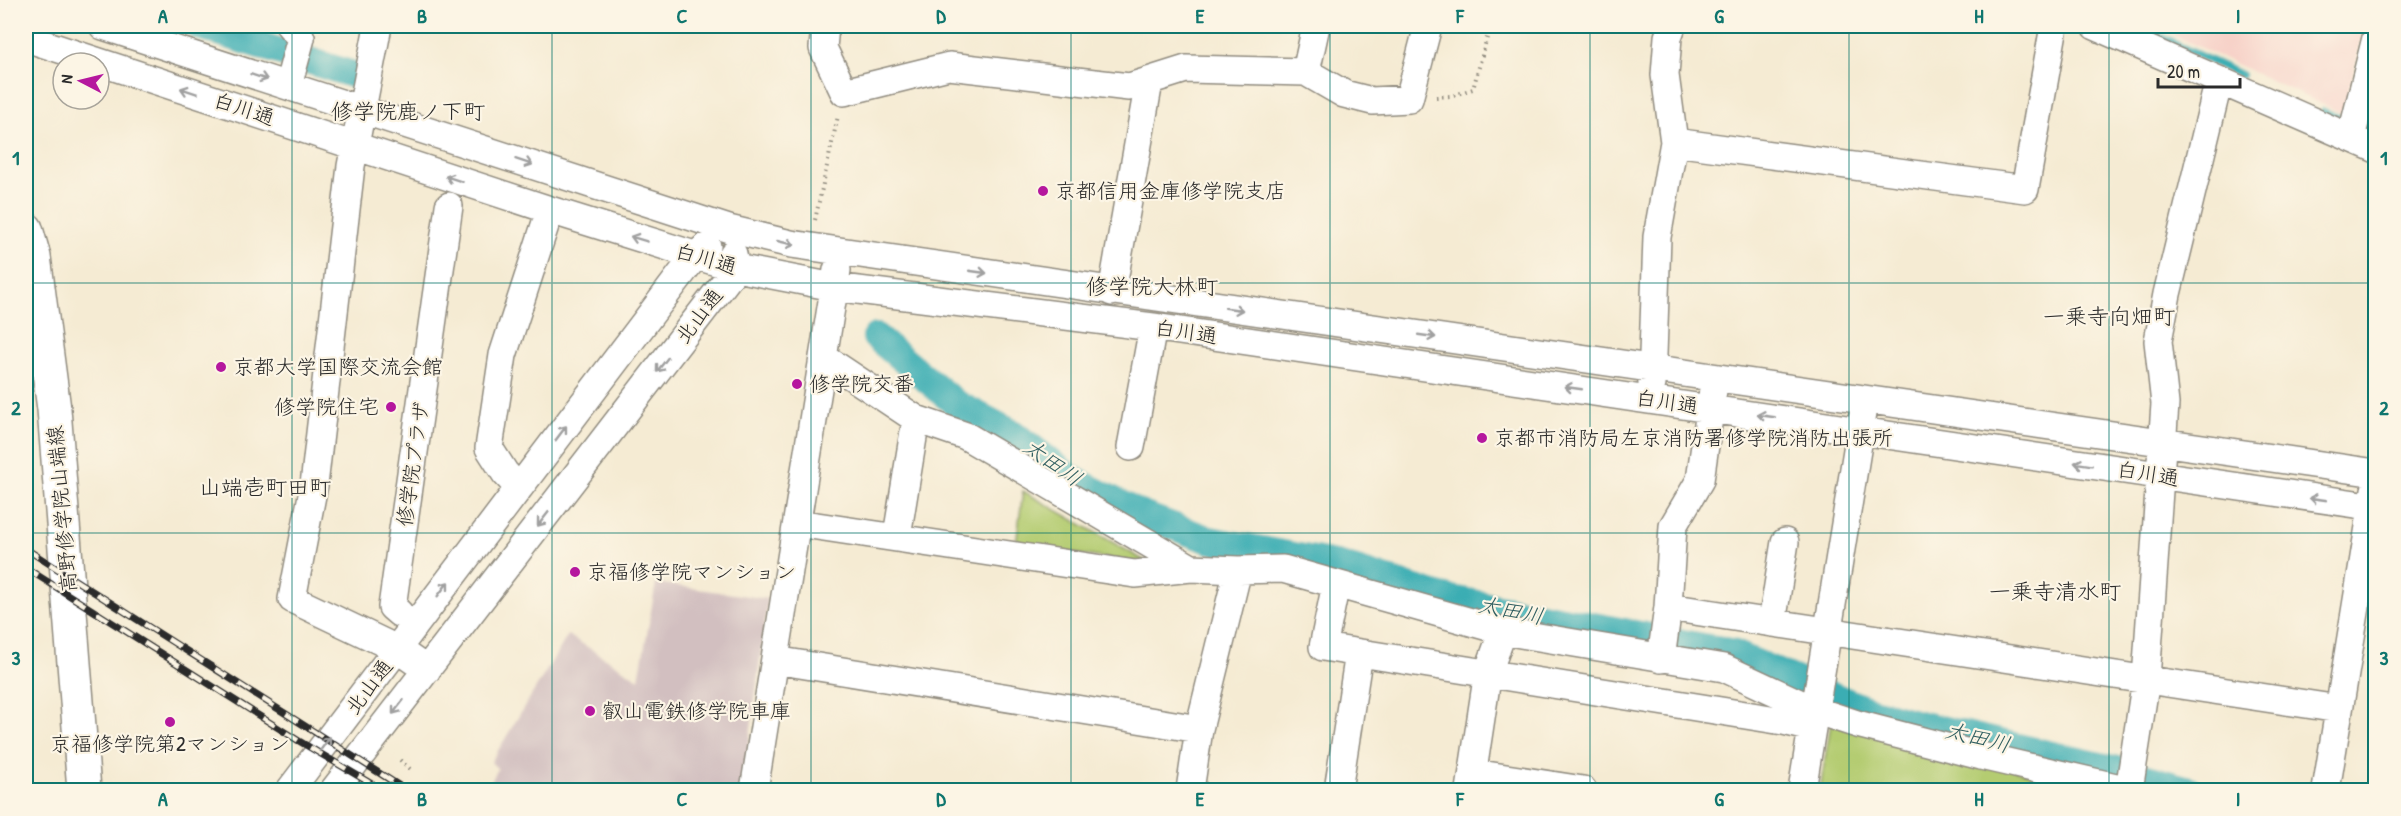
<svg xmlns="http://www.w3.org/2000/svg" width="2401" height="816" viewBox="0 0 2401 816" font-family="'Patrick Hand','Klee One',sans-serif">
<rect width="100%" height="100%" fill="#fcf5e5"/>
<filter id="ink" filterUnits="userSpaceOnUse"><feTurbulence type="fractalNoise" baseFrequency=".0167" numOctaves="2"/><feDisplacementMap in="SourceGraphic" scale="12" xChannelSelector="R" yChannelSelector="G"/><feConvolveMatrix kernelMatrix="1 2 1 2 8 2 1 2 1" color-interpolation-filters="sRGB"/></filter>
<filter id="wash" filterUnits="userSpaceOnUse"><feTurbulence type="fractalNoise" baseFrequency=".008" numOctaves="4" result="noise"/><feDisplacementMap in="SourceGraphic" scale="24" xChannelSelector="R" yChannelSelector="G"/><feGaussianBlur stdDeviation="1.35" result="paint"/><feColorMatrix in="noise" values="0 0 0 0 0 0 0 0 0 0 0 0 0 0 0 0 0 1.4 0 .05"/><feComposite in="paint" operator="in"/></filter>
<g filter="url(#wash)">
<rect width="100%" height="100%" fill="#f5ebd3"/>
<path fill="#f7d1c8" d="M2154 26H2365L2343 114Z"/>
<path fill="#d2bfc0" d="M656 583 768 599 743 790H486L498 769 491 762 568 635 639 679Z"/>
<path fill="#b4cc71" stroke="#707c4e" stroke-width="1.5" d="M1023 491 1152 565 1016 545Z
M1831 723 2093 790H1820Z"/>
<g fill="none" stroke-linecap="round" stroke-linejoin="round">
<path stroke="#3badb3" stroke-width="8" d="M2136 26 2241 75
M2324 112 2376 134"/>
<path stroke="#3badb3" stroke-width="28" d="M199 26 354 75
M876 337 955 403 1014 434 1074 480 1142 515 1210 540 1341 565 1441 597 1730 652 1862 708 1918 724 2122 771 2189 790"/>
</g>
</g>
<g filter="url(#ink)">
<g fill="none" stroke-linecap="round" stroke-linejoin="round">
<g stroke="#908b7f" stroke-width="30">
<path id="minor" d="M103 26 729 229 791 244 2376 473
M378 26 351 166 314 485 292 599 397 649 427 670
M825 26 823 48 844 92 949 66 1129 87 1186 69 1306 72 1344 94 1372 101 1409 99 1428 26
M2095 26 2376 149
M26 38 550 210 736 268 834 287 1153 327 2376 507
M1306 72 1316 26
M288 86 301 38 290 26
M2351 138 2376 38
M1674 142 2025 189 2054 26
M1112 292 1149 82
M823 357 916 419 966 436 1191 568 1238 570 1283 569 1503 631 1724 668 1814 710 1857 724 1981 756 2129 790
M1652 384 1657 237 1674 142 1665 75 1668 37 1672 26
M1131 447 1153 327
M519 488 505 473 489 448 503 355 550 210
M797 523 1135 574 1191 568
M897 536 916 419
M1336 584 1323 647 1783 721 1812 728
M1668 607 2339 709
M399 613 392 607 449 206
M1772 623 1785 542
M1661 659 1668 607 1673 526 1700 480 1713 390
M775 660 1199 729
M1473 773 1583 790
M290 790 695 256 707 246
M334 790 736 268 733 254
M754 790 837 270
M1190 790 1199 729 1238 570
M1338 790 1359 653
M1470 790 1488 672 1503 631
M1802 790 1863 413
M2129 790 2146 679 2165 404 2158 341 2167 294 2219 80
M2326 790 2375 490"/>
</g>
<g stroke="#908b7f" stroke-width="36">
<path id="major" d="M26 229 34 257 54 409 84 790"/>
</g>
<path stroke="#908b7f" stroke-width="4" stroke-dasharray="1.5 4.5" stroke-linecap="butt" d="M1436 97 1451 96 1473 89 1490 26
M815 220 838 116
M400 760 410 769"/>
<use href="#minor" stroke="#fff" stroke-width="27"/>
<use href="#major" stroke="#fff" stroke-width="33"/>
<g stroke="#2b2b2b" stroke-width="7">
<path id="rail" d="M26 549 406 790
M26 568 299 741 382 790"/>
</g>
<use href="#rail" stroke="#fcf5e5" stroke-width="4.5" stroke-dasharray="14" stroke-linecap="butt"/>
</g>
<defs><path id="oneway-shaft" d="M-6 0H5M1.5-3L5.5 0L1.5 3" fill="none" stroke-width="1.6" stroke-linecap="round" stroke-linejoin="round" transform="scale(1.5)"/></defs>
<g stroke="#a0a0a0">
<use href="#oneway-shaft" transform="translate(259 77) rotate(18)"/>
<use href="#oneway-shaft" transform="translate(189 91) rotate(-162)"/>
<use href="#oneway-shaft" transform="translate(524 162) rotate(18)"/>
<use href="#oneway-shaft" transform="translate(454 179) rotate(-162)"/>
<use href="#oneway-shaft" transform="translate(639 239) rotate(-163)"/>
<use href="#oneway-shaft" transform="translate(786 243) rotate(13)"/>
<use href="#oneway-shaft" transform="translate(978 272) rotate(8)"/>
<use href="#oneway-shaft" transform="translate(1234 309) rotate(8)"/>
<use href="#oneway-shaft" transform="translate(1427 336) rotate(8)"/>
<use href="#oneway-shaft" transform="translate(662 365) rotate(128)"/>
<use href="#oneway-shaft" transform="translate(1573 388) rotate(-172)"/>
<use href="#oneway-shaft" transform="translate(1766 416) rotate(-172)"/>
<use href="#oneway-shaft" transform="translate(561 433) rotate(-53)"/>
<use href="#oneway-shaft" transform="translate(2083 464) rotate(-171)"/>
<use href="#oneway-shaft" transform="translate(2318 499) rotate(-172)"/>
<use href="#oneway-shaft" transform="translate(543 519) rotate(128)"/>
<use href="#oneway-shaft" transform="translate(443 589) rotate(-53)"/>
<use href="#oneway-shaft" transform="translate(398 707) rotate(128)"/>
<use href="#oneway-shaft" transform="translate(325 744) rotate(-54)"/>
</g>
</g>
<path fill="none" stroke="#0f766e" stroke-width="1.5" stroke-opacity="0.55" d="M292 26V790M552 26V790M811 26V790M1071 26V790M1330 26V790M1590 26V790M1849 26V790M2109 26V790M26 283H2376M26 533H2376"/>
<g fill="#b5179e" stroke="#fcf5e5" stroke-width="2">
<circle cx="1043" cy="191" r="6"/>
<circle cx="221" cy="367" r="6"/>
<circle cx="797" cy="384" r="6"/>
<circle cx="391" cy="407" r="6"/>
<circle cx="1482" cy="438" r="6"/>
<circle cx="575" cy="572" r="6"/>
<circle cx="590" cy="711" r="6"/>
<circle cx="170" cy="722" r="6"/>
</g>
<g text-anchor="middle" stroke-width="4.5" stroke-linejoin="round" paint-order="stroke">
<g font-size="21" fill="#2b2b2b" stroke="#fcf5e5">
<text transform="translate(244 109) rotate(18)" y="7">白川通</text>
<text transform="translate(706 259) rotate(16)" y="7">白川通</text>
<text transform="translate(699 316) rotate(-53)" y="7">北山通</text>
<text transform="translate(1186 332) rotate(8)" y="7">白川通</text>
<text transform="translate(1667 402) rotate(8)" y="7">白川通</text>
<text transform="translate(413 464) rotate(-82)" y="7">修学院プラザ</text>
<text transform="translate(2148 474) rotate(9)" y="7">白川通</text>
<text transform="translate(62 509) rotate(-95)" y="7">高野修学院山端線</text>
<text transform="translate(369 687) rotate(-53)" y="7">北山通</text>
</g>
<g font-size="21" fill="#2b2b2b" stroke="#fcf5e5" text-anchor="start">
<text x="1055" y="198">京都信用金庫修学院支店</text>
<text x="233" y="374">京都大学国際交流会館</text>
<text x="809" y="391">修学院交番</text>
<text x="379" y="414" text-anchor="end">修学院住宅</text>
<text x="1494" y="445">京都市消防局左京消防署修学院消防出張所</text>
<text x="587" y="579">京福修学院マンション</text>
<text x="602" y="718">叡山電鉄修学院車庫</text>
<text x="170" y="751" text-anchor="middle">京福修学院第2マンション</text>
</g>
<g font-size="22" fill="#2b2b2b" stroke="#fcf5e5">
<text x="408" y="119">修学院鹿ノ下町</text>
<text x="1152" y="294">修学院大林町</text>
<text x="2109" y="324">一乗寺向畑町</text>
<text x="265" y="495">山端壱町田町</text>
<text x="2055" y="599">一乗寺清水町</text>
</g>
<g font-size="22" font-style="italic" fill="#315f61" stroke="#fcf5e5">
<text transform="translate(1053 462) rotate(35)" y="8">太田川</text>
<text transform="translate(1511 610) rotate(11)" y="8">太田川</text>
<text transform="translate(1978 737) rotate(14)" y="8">太田川</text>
</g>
</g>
<rect width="2401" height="816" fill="none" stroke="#fcf5e5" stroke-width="66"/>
<g transform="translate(81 81) rotate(277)"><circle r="28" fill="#fcf5e5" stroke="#a8a49b" stroke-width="1.5"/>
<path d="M0-4.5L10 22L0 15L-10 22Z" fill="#b5179e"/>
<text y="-9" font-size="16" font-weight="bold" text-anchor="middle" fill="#2b2b2b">N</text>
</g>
<path d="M2158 78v9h82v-9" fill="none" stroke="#2b2b2b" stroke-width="3"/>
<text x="2167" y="78" font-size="18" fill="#2b2b2b" stroke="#fcf5e5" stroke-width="4.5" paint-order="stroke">20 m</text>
<rect x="33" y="33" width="2335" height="750" fill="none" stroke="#0f766e" stroke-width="2"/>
<g font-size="20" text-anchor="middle" font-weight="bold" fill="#0f766e">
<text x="163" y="23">A</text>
<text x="422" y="23">B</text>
<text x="682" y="23">C</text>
<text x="941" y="23">D</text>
<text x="1200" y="23">E</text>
<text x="1460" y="23">F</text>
<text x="1719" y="23">G</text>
<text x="1979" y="23">H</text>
<text x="2238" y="23">I</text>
<text x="16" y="165">1</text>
<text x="2384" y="165">1</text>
<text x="16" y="415">2</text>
<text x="2384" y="415">2</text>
<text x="16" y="665">3</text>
<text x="2384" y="665">3</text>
<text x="163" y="806">A</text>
<text x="422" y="806">B</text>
<text x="682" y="806">C</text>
<text x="941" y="806">D</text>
<text x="1200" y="806">E</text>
<text x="1460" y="806">F</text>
<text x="1719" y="806">G</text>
<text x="1979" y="806">H</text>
<text x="2238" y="806">I</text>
</g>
</svg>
